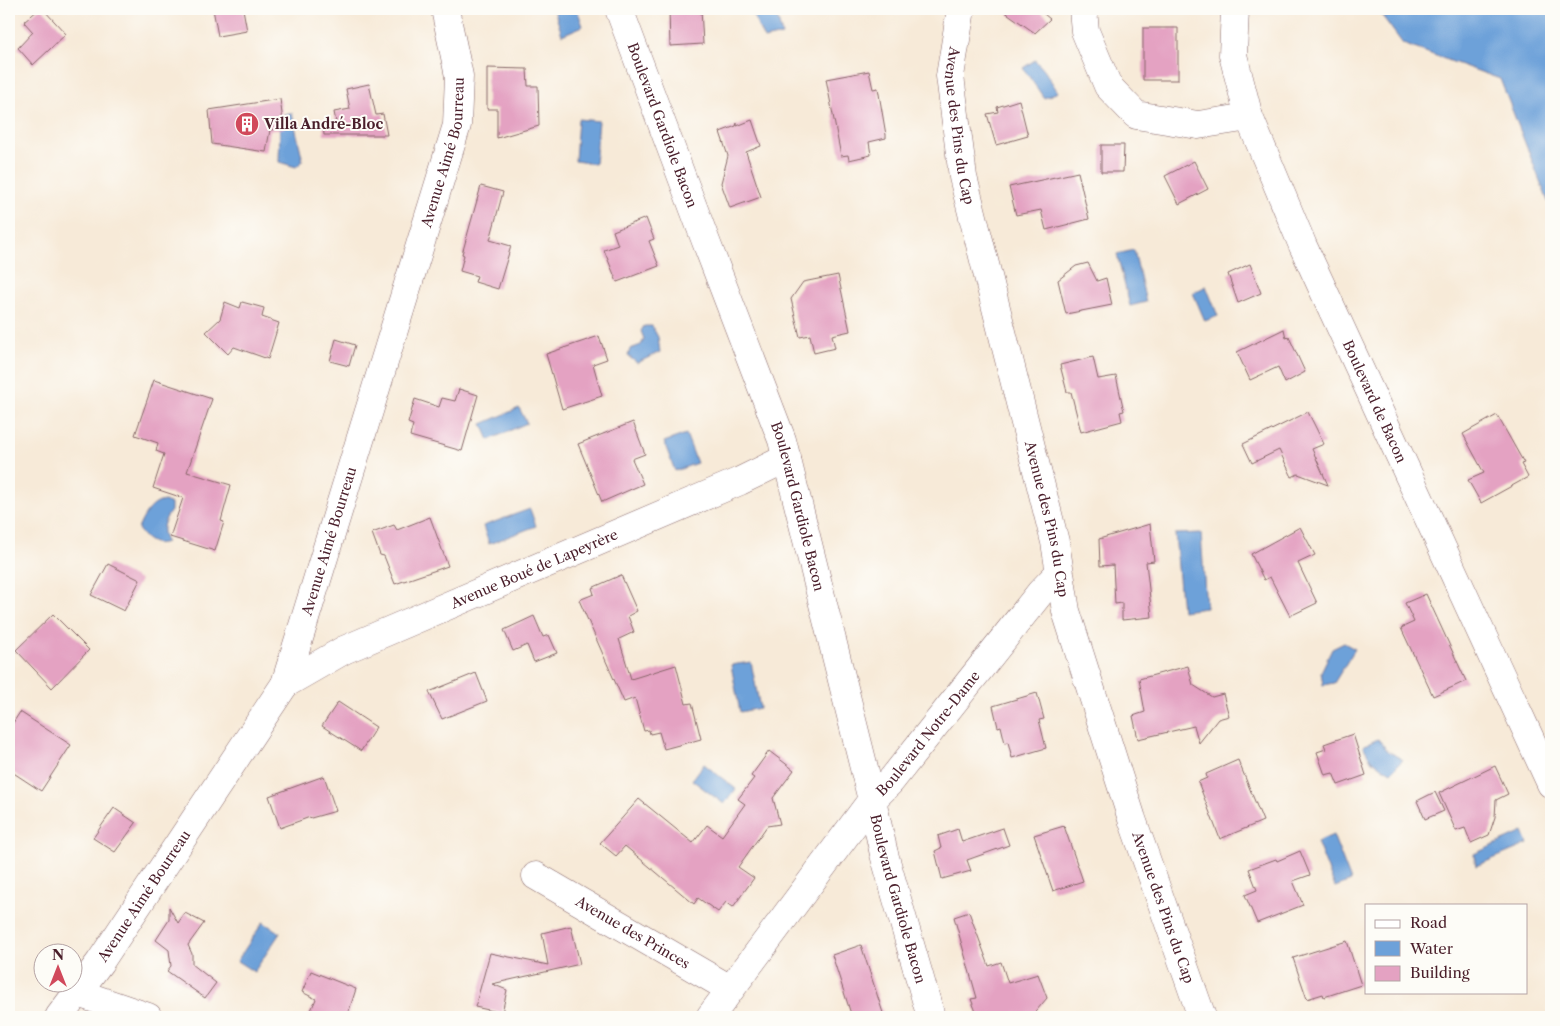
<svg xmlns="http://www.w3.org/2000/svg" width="1560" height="1026" viewBox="0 0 1560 1026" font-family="'Libre Caslon Text',serif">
<rect width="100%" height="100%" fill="#fdfcf7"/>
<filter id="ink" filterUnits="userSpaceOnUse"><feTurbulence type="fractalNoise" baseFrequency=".02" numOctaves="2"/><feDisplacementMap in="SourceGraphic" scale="10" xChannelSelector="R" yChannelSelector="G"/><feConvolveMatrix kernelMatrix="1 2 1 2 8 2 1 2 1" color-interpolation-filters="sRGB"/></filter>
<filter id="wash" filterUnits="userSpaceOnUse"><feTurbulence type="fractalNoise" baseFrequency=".0096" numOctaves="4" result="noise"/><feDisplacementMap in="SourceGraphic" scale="20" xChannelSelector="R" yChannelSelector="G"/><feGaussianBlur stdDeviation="1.12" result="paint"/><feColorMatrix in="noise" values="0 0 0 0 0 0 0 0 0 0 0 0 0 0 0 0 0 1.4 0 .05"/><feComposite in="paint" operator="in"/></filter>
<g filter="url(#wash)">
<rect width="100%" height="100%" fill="#f7ead8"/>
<path fill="#6da1d9" stroke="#5c6082" d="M554 9H577L583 26 562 35Z
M750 9H775L782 35 764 39Z
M1377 9H1551V209L1500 79 1403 44Z
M1035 60 1044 70 1058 92 1044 98 1023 68Z
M292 113 303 161 296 167 279 162 280 127 286 125 284 114Z
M578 119 599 121 595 164 575 161Z
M1134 250 1146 302 1130 306 1117 254Z
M1206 286 1218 316 1205 321 1193 293Z
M644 326H652L658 337 660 352 637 363 628 356 630 349 641 345 644 339 641 331Z
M519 408 527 423 489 440 482 424Z
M686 434 697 463 675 471 664 442Z
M165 501 171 504V511C163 521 160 530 166 542 153 547 145 539 138 529 143 517 151 502 165 501Z
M530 509 536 526 489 544 483 526Z
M1201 533 1206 608 1182 611 1175 534Z
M1344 643 1355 649 1334 683 1323 685 1321 672 1332 649Z
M751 662 760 708 740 712 731 665Z
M1378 739 1388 751 1403 760 1391 772 1372 761 1363 746Z
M704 764 736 789 724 804 692 780Z
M1523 832 1528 844 1476 866 1474 854Z
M1333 835 1351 881 1335 887 1317 842Z
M263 922 280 933 254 972 237 961Z"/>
<g id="blocks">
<path fill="#e4a2c2" d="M39 9H43L66 34 33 65 18 48 33 32 24 22Z
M213 9H243L247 31 218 36Z
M669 9H701L703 44 670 46Z
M1001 9H1038L1050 19 1035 33Z
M1143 28H1178V80H1143Z
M487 68 527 69 528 86H538L539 126 497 138V109H487Z
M869 71 873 89 878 88 886 135V138L869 142 871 155 849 160 848 155 841 156 826 79Z
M369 84 376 115 383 114 387 135H324L323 124 336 122 334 112 350 109 346 89Z
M280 99 284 128 270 130 266 152 212 144 209 110Z
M1019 100 1028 136 996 145 987 114 998 112 997 107Z
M752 120 761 146 746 152 761 197 730 208 721 183 728 156 720 132 736 126 737 123V126Z
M1101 145H1124L1123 172H1101Z
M1194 161 1208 189 1179 204 1165 176Z
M1078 172 1089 219 1046 230 1041 210 1016 215 1009 187Z
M481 186 503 192 490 240 511 246 498 289 475 282 477 276 460 271 464 255 462 254Z
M646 218 654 239 649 241 659 266 617 282 604 250 618 245 613 231Z
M1088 263 1097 281 1106 278 1112 305 1066 314 1058 280 1076 266Z
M1250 264 1261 293 1238 303 1228 274Z
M838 275 850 331 832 335 835 348 814 353 810 335 800 337 791 299 803 282Z
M225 302 240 308 242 302 264 308 262 317 279 323 268 359 234 347 228 354 206 332 220 319Z
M1284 329 1286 338 1289 337 1305 372 1285 383 1278 367 1250 380 1237 352Z
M599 336 607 359 593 364 602 396 562 409 546 354Z
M336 339 355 345 349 366 330 361Z
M1093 357 1098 379 1116 376 1124 411 1120 412 1122 421 1081 432 1071 392H1067L1060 365Z
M154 380 212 399 187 472 231 485 221 521 224 522 215 551 170 537 183 498 153 488 164 454 156 451 158 443 135 435Z
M459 389 478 395 462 451 410 436 413 425 408 423 415 399 439 407 442 398 455 401Z
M1308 412 1324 444 1312 449 1328 485 1298 474 1292 477 1279 450 1252 463 1243 444Z
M1497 415 1524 463 1521 464 1528 477 1481 503 1468 480 1484 473 1463 434Z
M633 422 645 454 632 459 643 484 602 502 578 444Z
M430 517 448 566 395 584 384 556 380 555 372 533 394 525 397 530Z
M1150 524 1154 561 1146 562 1152 617 1122 620V603L1115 604 1113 565 1100 566 1099 539Z
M1300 527 1315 555 1298 563 1317 603 1290 616 1270 577 1264 580 1251 554Z
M108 564 140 580 124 611 91 595Z
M621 575 637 611 628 616 634 632 619 639 631 679 676 665 686 704 692 703 701 739 664 749 659 732 650 734 649 730 644 731 635 698 624 702 579 600 594 594 592 588Z
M1426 594 1466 681 1433 696 1401 628 1414 622 1405 603Z
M53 614 89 650 52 688 16 650Z
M534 616 543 637 549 635 557 653 534 662 527 645 513 651 504 630Z
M1188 666 1193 685 1212 697 1223 694 1229 716 1218 719 1199 743 1194 726 1138 739 1133 716 1145 712 1139 679Z
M476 673 487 701 442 719 429 692Z
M1037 693 1044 719 1039 720 1046 748 1012 758 1008 742 1005 743 1001 726 998 727 993 706Z
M338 702 376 727 361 751 322 726Z
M20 712 71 745 41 791 9 770V729Z
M1353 734 1366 775 1338 785 1333 773 1325 775 1317 752 1326 749 1324 744Z
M769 751 794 770 773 798 780 824 767 826 738 867 754 878 733 907 726 902 718 912 698 898 694 904 625 846 616 856 600 843 639 799 693 843 707 825 722 836 745 804 738 799 754 778 751 776Z
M1238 760 1263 821 1220 839 1198 782 1207 778 1206 774Z
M1495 766 1508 794 1496 800 1495 817 1489 835 1471 843 1465 828 1456 831 1439 793Z
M324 776 336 811 311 818 310 817 280 828 269 796Z
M1435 792 1444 811 1425 819 1417 801Z
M114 808 136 823 115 852 93 838Z
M1064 826 1083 881 1053 891 1034 835Z
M1003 828 1009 845 967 860 971 871 942 879 935 851 941 848 938 836 958 829 962 842Z
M1300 851 1310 875 1293 881 1303 905 1257 923 1245 895 1257 890 1249 869 1276 859 1277 861Z
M169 907 178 923 185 913 204 923 188 945 192 954V964L216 983 205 998 167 971 171 966 169 950 156 940 169 920Z
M969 912 989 966 1001 962 1008 983 1038 974 1047 998 1031 1017H978L971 999 977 998 954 917Z
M571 926 580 964 492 984 507 990 502 1013 475 1007 490 953 548 965 542 933Z
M1347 941 1361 985 1324 997 1323 994 1307 999 1293 958Z
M861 945 883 1013 872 1017H852L832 955Z
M311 971 356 989 347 1017H308L316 999 302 992Z"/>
</g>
</g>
<g filter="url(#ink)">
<use href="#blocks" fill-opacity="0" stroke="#876668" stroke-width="1"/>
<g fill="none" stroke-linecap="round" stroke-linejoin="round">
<g stroke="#876668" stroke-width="29">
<g id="minor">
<path id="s1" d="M619 9 705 239 782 440 872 800 884 854 931 1017"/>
<path id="s2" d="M961 9 950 76 963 177 1055 542 1066 611 1132 819 1202 1017"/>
<path d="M1083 9 1085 31 1108 86 1136 115 1198 125 1249 117"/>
<path id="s3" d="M285 684 344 650 740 481 787 458"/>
<path id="s4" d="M536 876 730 989"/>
<path d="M78 993 148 1017"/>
<path id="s5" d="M59 1017 100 962 285 684 457 125 459 76 445 9"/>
<path id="s6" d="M710 1017 872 800 890 782 1040 593 1059 573"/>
</g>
</g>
<g stroke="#876668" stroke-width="29">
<g id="tertiary">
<path id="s7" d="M1235 9 1233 55 1249 117 1303 246 1551 784"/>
</g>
</g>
<use href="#minor" stroke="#fff" stroke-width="28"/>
<use href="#tertiary" stroke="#fff" stroke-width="28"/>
</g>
</g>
<defs>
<g id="building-disc" transform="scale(1.25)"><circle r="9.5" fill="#d1495b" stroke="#fdfcf7"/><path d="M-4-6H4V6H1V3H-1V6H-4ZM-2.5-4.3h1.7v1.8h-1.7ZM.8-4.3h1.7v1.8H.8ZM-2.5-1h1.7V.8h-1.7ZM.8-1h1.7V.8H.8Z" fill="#fff"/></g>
</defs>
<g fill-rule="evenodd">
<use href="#building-disc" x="247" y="124"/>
</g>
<g text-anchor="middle" stroke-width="4" stroke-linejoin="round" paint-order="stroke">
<g font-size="14" font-weight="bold" fill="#4a1f2b" stroke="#fdfcf7" text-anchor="start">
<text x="264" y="129">Villa André-Bloc</text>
</g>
<g font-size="14" fill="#4a1f2b" stroke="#fdfcf7">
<text dy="5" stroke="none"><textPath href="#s2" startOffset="118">Avenue des Pins du Cap</textPath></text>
<text dy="5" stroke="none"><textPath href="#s1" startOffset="124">Boulevard Gardiole Bacon</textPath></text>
<text dy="5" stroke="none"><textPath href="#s5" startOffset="958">Avenue Aimé Bourreau</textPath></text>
<text dy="5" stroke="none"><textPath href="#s7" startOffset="421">Boulevard de Bacon</textPath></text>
<text dy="5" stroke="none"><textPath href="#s1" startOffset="529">Boulevard Gardiole Bacon</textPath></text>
<text dy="5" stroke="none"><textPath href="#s2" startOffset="522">Avenue des Pins du Cap</textPath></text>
<text dy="5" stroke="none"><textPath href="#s5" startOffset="552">Avenue Aimé Bourreau</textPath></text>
<text dy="5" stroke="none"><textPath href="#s3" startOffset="275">Avenue Boué de Lapeyrère</textPath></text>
<text dy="5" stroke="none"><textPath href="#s6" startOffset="358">Boulevard Notre-Dame</textPath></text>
<text dy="5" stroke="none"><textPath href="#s5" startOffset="148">Avenue Aimé Bourreau</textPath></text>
<text dy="5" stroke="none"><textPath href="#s1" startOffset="934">Boulevard Gardiole Bacon</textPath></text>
<text dy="5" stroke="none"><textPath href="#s2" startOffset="928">Avenue des Pins du Cap</textPath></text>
<text dy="5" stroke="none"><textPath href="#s4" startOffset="112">Avenue des Princes</textPath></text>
</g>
</g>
<rect width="1560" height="1026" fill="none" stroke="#fdfcf7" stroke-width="30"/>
<rect x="1365" y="904" width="162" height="90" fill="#fdfcf7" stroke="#b5a4a5"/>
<rect x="1375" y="920" width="25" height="8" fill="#ffffff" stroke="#b5a4a5"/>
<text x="1410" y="928" font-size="15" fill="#4a1f2b">Road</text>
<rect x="1375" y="941" width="25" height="15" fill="#6da1d9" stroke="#b5a4a5"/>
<text x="1410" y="954" font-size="15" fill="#4a1f2b">Water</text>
<rect x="1375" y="966" width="25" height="15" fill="#e4a2c2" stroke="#b5a4a5"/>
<text x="1410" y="978" font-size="15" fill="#4a1f2b">Building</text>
<g transform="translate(58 968)"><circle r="24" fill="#fdfcf7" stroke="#b5a4a5"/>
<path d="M0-4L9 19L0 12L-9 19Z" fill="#d1495b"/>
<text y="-8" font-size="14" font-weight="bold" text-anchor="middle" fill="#4a1f2b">N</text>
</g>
</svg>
